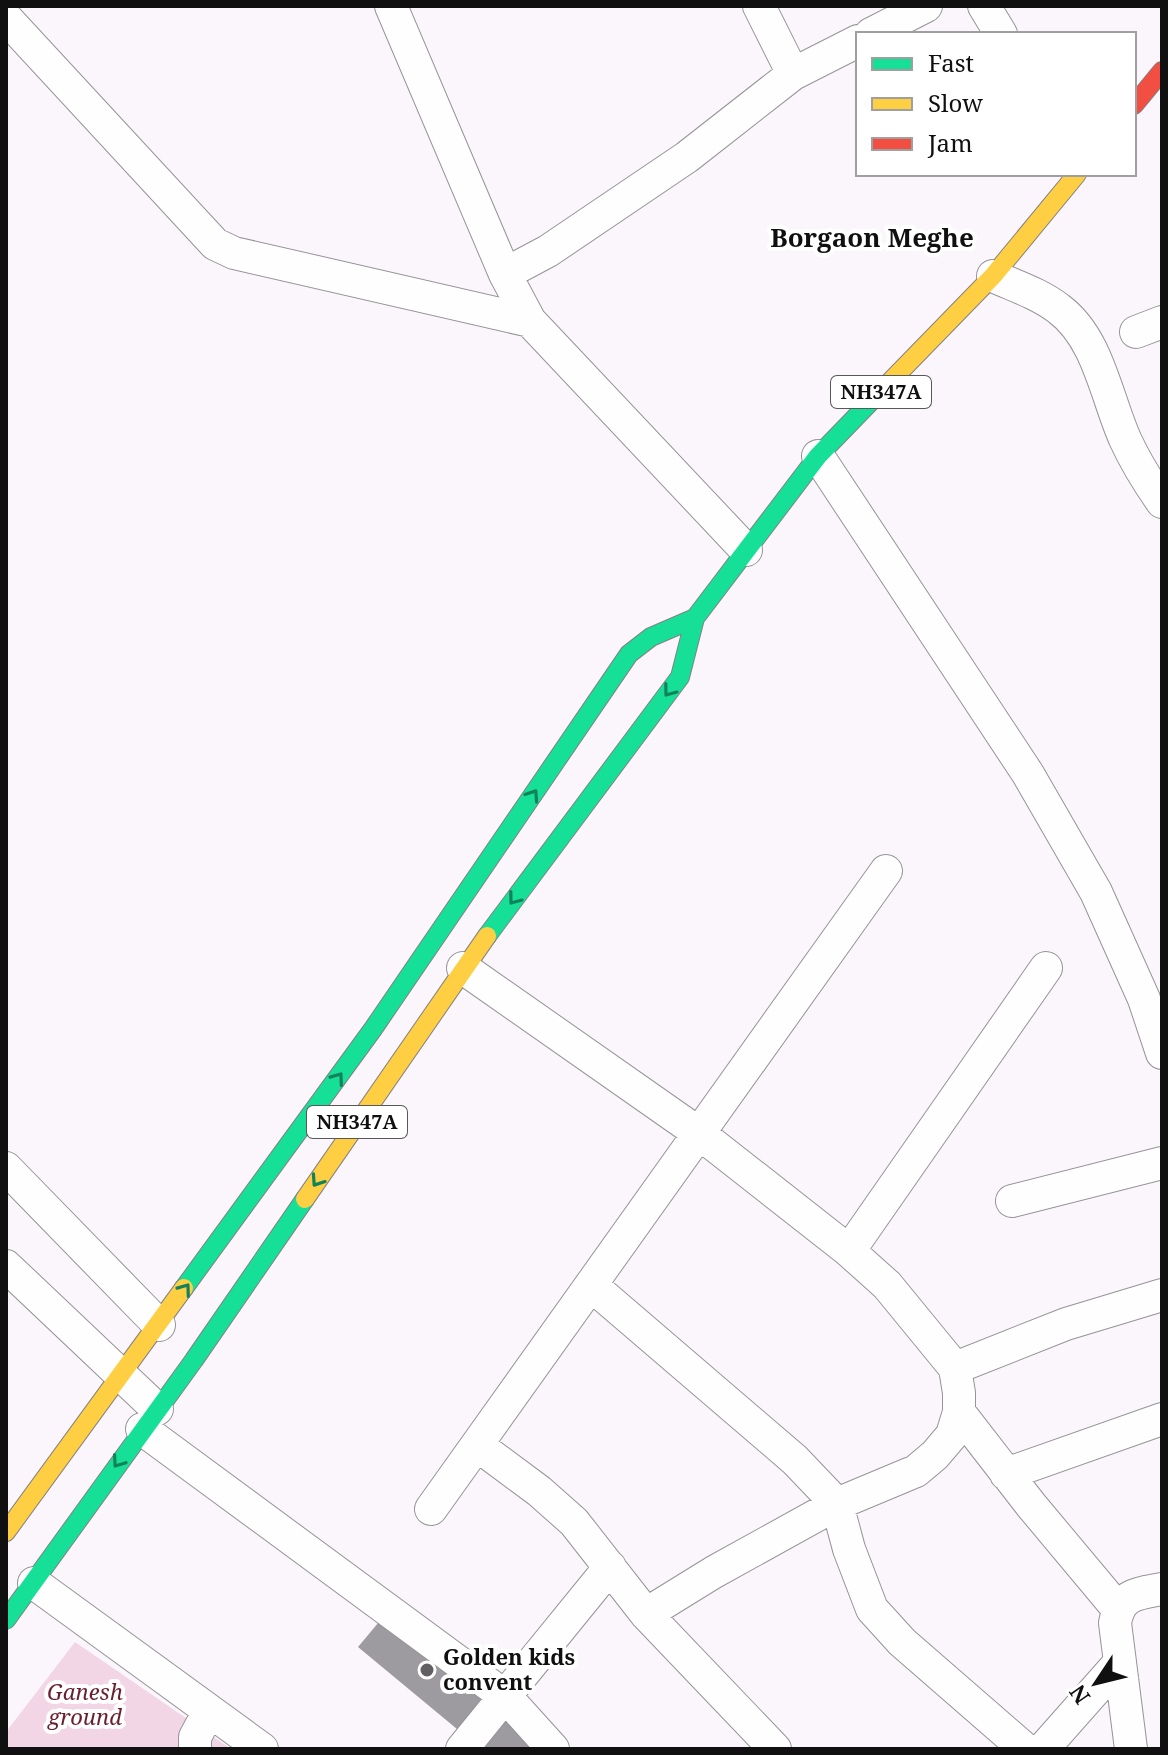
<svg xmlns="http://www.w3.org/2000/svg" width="1168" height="1755" viewBox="0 0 1168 1755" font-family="'Noto Serif',serif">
<rect width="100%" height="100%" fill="#fbf6fc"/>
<path fill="#f2d6e6" d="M75 1642 231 1749H6V1732Z"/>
<path fill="#9e9ba0" d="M389 1610 500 1693 463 1734 358 1647Z
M496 1709 534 1749H485Z"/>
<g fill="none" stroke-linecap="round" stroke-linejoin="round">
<g stroke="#969496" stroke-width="34">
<path id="street" d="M391 6 505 274 530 321 746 550
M759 6 793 74
M984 6 1001 34
M6 18 215 244 234 253 530 321
M871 34 926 6
M505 274 548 251 687 157 793 74 858 41
M993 276C1015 286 1040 294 1059 309 1098 338 1106 396 1125 439 1135 461 1148 482 1162 502
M1136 332 1162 322
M818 456 1028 774 1096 892 1144 999 1162 1053
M463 968 700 1134 849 1251 887 1285 955 1368 959 1393V1412L952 1435 935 1455 916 1471 837 1504 714 1572 646 1614
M6 1168 159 1325
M1012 1201 1162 1163
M849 1251 1046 968
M6 1266 157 1409
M591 1285 795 1460 837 1504 849 1549 872 1609 902 1642 1025 1749
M955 1368 1066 1324 1162 1295
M959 1412 1031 1505 1118 1609
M142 1429 506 1697 553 1749
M477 1445 539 1491 574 1522 646 1614 775 1749
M1006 1474 1162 1419
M431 1509 886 871
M34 1583 262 1749
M195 1749V1737L209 1711
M462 1749 610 1567
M1043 1749 1120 1662
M1131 1749 1115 1623C1120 1594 1136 1594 1162 1589"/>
</g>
<g stroke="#838184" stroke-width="20">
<path id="fast" d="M487 936 680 677 695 618 818 456 881 391
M184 1288 373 1029 629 654 651 637 695 618
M6 1620 194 1360 305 1199"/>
</g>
<g stroke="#838184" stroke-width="20">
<path id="slow" d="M881 391 993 276 1077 174
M305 1199 487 936
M6 1532 184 1288"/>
</g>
<g stroke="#838184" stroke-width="20">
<path id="jam" d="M1134 105 1162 71"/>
</g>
<use href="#street" stroke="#fefeff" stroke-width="32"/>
<use href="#fast" stroke="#16e098" stroke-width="18"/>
<use href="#slow" stroke="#ffcf43" stroke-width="18"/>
<use href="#jam" stroke="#f24e42" stroke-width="18"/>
</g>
<defs><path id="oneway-chevron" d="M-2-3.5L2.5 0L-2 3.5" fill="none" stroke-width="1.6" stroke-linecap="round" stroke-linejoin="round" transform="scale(2)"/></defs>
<g stroke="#13825b">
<use href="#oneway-chevron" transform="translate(669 691) rotate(127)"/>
<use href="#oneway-chevron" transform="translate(533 795) rotate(-56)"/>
<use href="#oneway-chevron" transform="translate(514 899) rotate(127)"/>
<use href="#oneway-chevron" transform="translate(338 1078) rotate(-54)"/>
<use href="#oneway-chevron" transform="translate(317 1181) rotate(124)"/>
<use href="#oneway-chevron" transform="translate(185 1289) rotate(-54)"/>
<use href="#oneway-chevron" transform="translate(118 1462) rotate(125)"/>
</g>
<circle fill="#626063" stroke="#fff" stroke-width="3" cx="427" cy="1670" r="8"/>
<g text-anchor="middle" stroke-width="8" stroke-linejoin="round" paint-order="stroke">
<g fill="#fff" stroke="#585858" stroke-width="2">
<rect x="831" y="376" width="100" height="32" rx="6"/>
<rect x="307" y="1106" width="100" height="32" rx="6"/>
</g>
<g font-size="20" font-weight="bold" fill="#101010">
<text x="881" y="399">NH347A</text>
<text x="357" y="1129">NH347A</text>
</g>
<g font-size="22" font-weight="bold" fill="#101010" stroke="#fff" text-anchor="start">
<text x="443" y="1665">Golden kids<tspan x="443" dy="25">convent</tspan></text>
</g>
<g font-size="22" font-style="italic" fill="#691f2f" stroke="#fff">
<text x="85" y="1700">Ganesh<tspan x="85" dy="25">ground</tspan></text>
</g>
<g font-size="26" font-weight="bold" fill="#101010" stroke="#fff">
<text x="872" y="247">Borgaon Meghe</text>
</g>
</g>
<rect width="1168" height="1755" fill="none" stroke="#101010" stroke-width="16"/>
<rect x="856" y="32" width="280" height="144" fill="#ffffff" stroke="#9f9f9f" stroke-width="2"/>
<rect x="872" y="58" width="40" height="12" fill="#16e098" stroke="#9f9f9f" stroke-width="2"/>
<text x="928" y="72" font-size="24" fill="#101010">Fast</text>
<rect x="872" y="98" width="40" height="12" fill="#ffcf43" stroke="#9f9f9f" stroke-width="2"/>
<text x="928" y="112" font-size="24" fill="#101010">Slow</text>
<rect x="872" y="138" width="40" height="12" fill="#f24e42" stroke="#9f9f9f" stroke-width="2"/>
<text x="928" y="152" font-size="24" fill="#101010">Jam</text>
<g transform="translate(1096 1683) rotate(235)" stroke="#ffffff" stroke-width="6" paint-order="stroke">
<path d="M0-6L14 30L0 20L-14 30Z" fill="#101010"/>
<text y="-12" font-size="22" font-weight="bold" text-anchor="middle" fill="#101010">N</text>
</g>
</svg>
